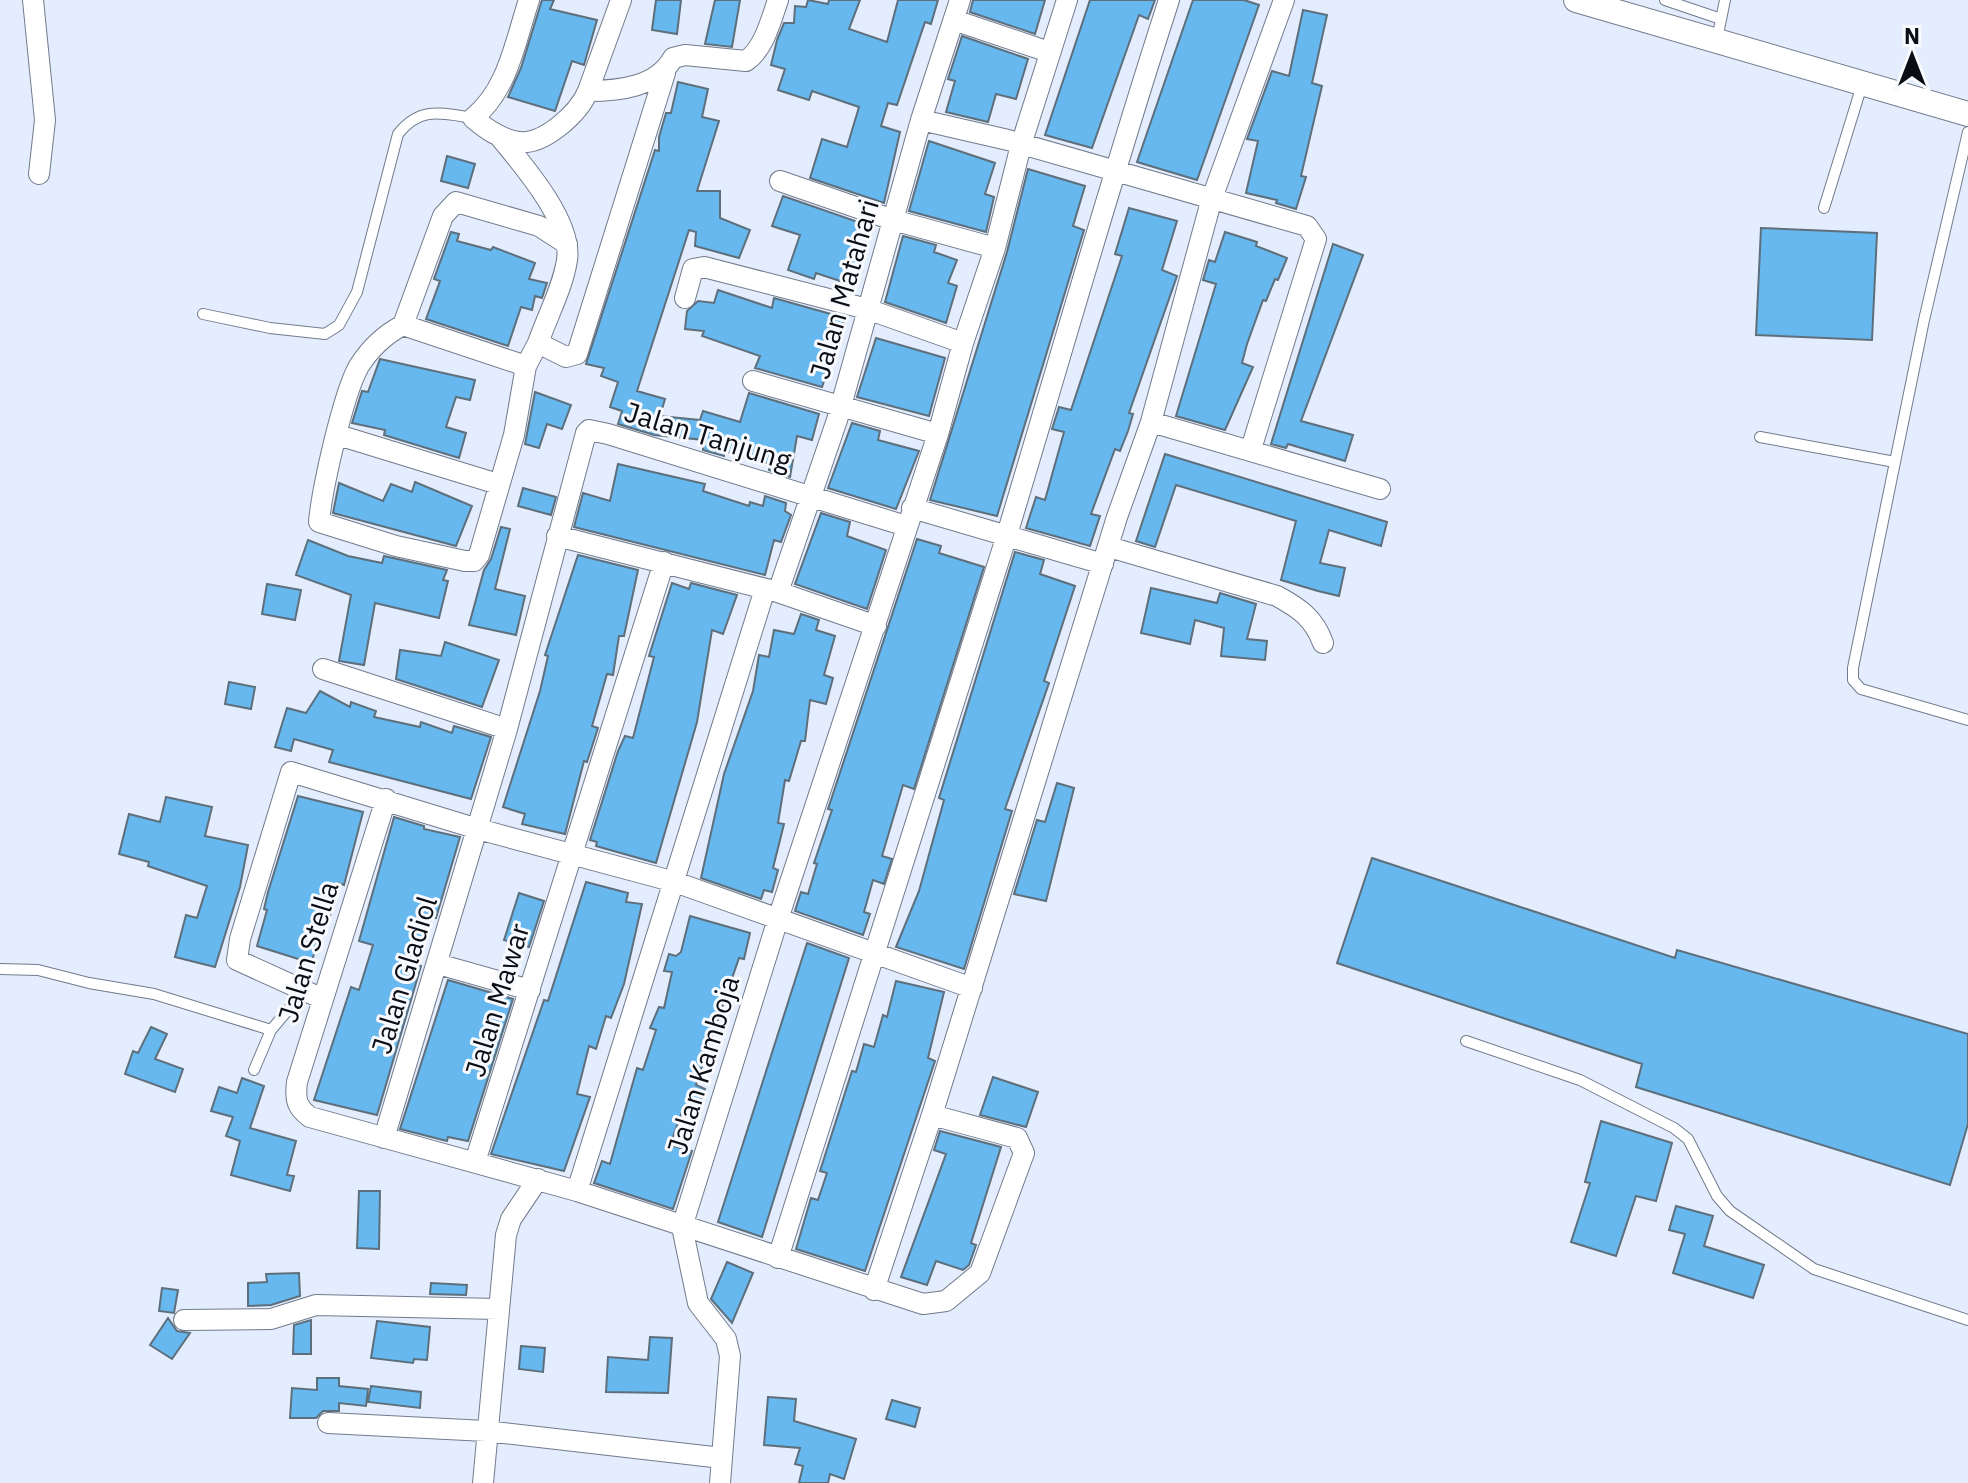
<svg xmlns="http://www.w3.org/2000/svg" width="1968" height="1483" viewBox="0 0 1968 1483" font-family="'IBM Plex Sans',sans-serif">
<rect width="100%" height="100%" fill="#e4edfd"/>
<path fill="#67b8ef" stroke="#5e6f7c" stroke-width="2" d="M542 0H554L550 9 597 20 584 65 572 61 555 111 508 97 521 68Z
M656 0H681L677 34 652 30Z
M715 0H740L732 47 705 44Z
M808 0 828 4 829 0H860L849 29 887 42 898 0H938L931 24 925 22 897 105 888 103 881 126 900 132 884 203 810 178 822 139 847 147 859 107 812 91 809 100 778 90 785 69 771 65 777 40 784 23H794L795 6 806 7Z
M973 0H1045L1035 34 970 12Z
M1090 0H1155L1148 19 1139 15 1092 148 1045 135Z
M1193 0H1244L1259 5 1197 180 1137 162Z
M1303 10 1327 15 1312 83 1322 86 1301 176 1306 177 1296 209 1276 203 1277 200 1246 193 1258 141 1247 139 1272 71 1289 76Z
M962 36 1028 59 1016 99 996 94 988 122 946 112 955 81 948 79Z
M678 82 708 89 702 117 719 121 697 191H720V218L750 230 739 258 695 246 696 232 689 230 637 391 665 399 660 416 700 420 703 411 740 422 749 393 819 414 812 440 797 436 790 477 769 470 770 464 724 451V456L703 450 704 440 654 435 618 424 622 411 610 407 618 382 601 376 604 368 586 364 655 150 659 151V137L666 113H671Z
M929 141 995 163 985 194 994 197 986 232 909 211Z
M447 156 475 164 468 188 441 181Z
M1028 169 1085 186 1073 226 1084 230 997 516 930 500 1007 252Z
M783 196 861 223 848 258 859 262 852 285 816 273 814 279 788 270 800 235 772 226Z
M1129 208 1177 221 1162 270 1177 276 1129 413 1133 414 1128 431 1120 451 1115 449 1091 514 1100 516 1090 546 1026 528 1036 497 1045 500 1064 432 1052 429 1059 407 1071 410 1122 256 1115 254Z
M1761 228 1877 233 1872 340 1756 335Z
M451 232 459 234 457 241 491 250 493 247 535 263 529 279 547 283 542 298 535 296 532 310 521 307 508 346 426 319 440 281 434 279Z
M1225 232 1257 242 1256 246 1287 258 1278 280 1275 279 1266 301 1263 300 1247 344 1242 363 1253 367 1225 430 1176 416 1216 284 1203 280 1209 260 1215 262Z
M903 236 936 245 934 252 957 260 948 283 957 286 946 323 885 302Z
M1333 244 1363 255 1301 421 1353 435 1345 461 1288 444 1286 448 1271 444Z
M718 290 772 308 774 298 845 318 822 387 755 368 760 356 702 336 704 331 685 329 687 311 698 301 714 303Z
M876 338 945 358 929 416 857 397Z
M380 359 475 380 470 400 456 397 446 427 466 433 459 458 384 435 385 430 352 423 362 391 368 392Z
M535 392 571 405 562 429 547 424 539 448 525 444Z
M852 423 880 431 878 440 919 451 896 509 828 488Z
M1165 454 1387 522 1381 546 1329 530 1320 563 1345 568 1339 596 1318 591 1281 580 1296 521 1176 485 1155 547 1136 541Z
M618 464 705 484 703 491 749 506 750 502 763 506 765 496 786 503 785 511 791 515 781 542 774 540 765 575 574 527 583 493 610 501Z
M415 482 472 506 456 546 333 513 339 483 383 501 391 484 412 492Z
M523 488 556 497 551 515 518 506Z
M821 513 850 522 847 536 886 550 867 609 795 584Z
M501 527 510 529 495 589 525 596 516 635 469 625 484 570 491 559Z
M917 539 941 546 939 553 984 567 914 789 903 785 882 856 892 859 884 884 873 880 864 912 870 914 863 935 795 911 801 892 808 894 817 864 814 863 832 810 828 809Z
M308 540 348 556 382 563 384 556 447 570 443 580 448 581 439 618 375 603 364 665 339 661 351 595 296 575Z
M1015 552 1044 560 1040 574 1075 586 1044 681 1049 683 1005 809 1012 811 964 969 896 947 919 891 944 800 939 798Z
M578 555 638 570 624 636H619L613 675 607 674 592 726 598 728 587 762 584 761 565 834 522 824 525 814 503 807 540 691 548 656 545 655Z
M672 583 689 589 691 583 737 595 723 634 712 630 697 722 656 863 596 846 597 842 590 840 618 751 625 736 633 738 654 657 649 656Z
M267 584 301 590 295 620 262 614Z
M1151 588 1217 603 1220 593 1256 604 1247 639 1267 641 1265 660 1221 656 1224 628 1195 620 1190 644 1141 633Z
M801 614 819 620 816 630 835 636 824 675 833 678 826 704 810 700 805 741H801L789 781 785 780 778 823 784 824 773 868 778 870 772 892 764 890 761 899 701 878 724 774 753 691 759 655 769 657 774 630 794 634Z
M445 642 499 660 482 707 396 679 400 650 441 656Z
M229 682 255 687 251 709 225 704Z
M320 691 350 707 351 702 376 711 374 717 420 727 421 722 452 733 454 726 491 737 471 799 329 762 333 750 294 739 291 751 275 747 287 708 306 713Z
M1057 783 1074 788 1046 901 1014 894 1037 820 1045 822Z
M298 796 363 812 344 885 338 883 328 924 325 923 311 963 257 946 267 910 264 909 268 892Z
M166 797 212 807 205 836 248 845 240 887 215 967 175 957 186 915 197 918 207 886 148 866 149 862 119 854 129 814 160 822Z
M394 817 424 826V829L460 837 436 918 429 916 417 964 421 966 377 1115 314 1100 351 987 359 990 373 945 359 941Z
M1372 858 1675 958 1677 950 1968 1034V1124L1950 1185 1636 1087 1642 1064 1337 963Z
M586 882 628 893 626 902 642 904 624 984 611 1018 606 1016 596 1049 589 1046 577 1094 590 1097 564 1171 491 1154 544 1000 548 1001Z
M519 893 544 901 529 947 504 940Z
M690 916 750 933 744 959 739 958 704 1060 696 1085 705 1089 695 1114 683 1109 670 1145 692 1151 673 1209 594 1183 602 1161 610 1164 637 1068 643 1070 656 1030 650 1028 659 1007 664 1008 672 972 664 971 669 954 676 956 681 952Z
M807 943 849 958 762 1237 718 1222Z
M448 980 513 999 468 1141 448 1137 447 1141 400 1129Z
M896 981 944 992 928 1058 935 1061 865 1271 796 1249 811 1198 818 1200 827 1173 820 1171 852 1071 856 1072 864 1044 874 1047 883 1015 887 1017Z
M151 1027 167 1034 155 1059 183 1069 175 1092 125 1074 133 1051 138 1053Z
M993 1077 1038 1092 1026 1127 980 1115Z
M242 1078 264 1086 250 1128 296 1141 287 1175 294 1176 290 1191 231 1175 240 1141 226 1136 233 1117 211 1111 219 1087 237 1093Z
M1601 1121 1672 1143 1656 1201 1636 1196 1616 1256 1571 1242 1590 1183 1585 1182Z
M940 1131 1001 1147 971 1243 976 1245 969 1265 963 1270 936 1261 927 1285 901 1277 946 1154 934 1150Z
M359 1191H380L379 1249 357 1248Z
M1676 1206 1713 1216 1704 1246 1764 1265 1753 1298 1673 1273 1685 1234 1669 1230Z
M727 1262 753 1273 732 1323 711 1299Z
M299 1273 300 1296 271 1305 248 1306V1283L267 1282 266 1274Z
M431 1283 467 1285 466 1295 430 1294Z
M162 1288 178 1290 174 1313 159 1311Z
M168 1318 177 1331 190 1333 172 1359 150 1345Z
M311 1320V1354H293L294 1325Z
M377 1321 430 1327 427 1360 414 1359 413 1363 371 1358Z
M650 1337 672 1338 668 1393 606 1392 608 1357 648 1360Z
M521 1346 545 1348 543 1372 519 1369Z
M317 1378H339V1386L368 1389 366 1406 339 1403V1411H323L316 1418H290L292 1388 317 1390Z
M371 1386 421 1392 420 1408 368 1402Z
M768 1397 796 1399 794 1421 856 1439 844 1479 830 1474 828 1483H799L803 1466 795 1464 800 1448 764 1445Z
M892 1400 920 1408 915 1427 886 1419Z"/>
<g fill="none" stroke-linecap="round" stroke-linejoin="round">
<g stroke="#717b8c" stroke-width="12">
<path id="service" d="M1665 0 1721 19
M1717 39 1725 0
M1968 132 1924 320 1853 668V680L1861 689 1968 720
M1824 208 1862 85
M203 314 270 328 325 334 339 325 357 292 398 134C420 106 441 113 473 118
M1760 437 1895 462
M0 969 38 970 89 983 154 994 271 1030
M1466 1041 1580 1080 1674 1128 1688 1139 1717 1196 1730 1211 1814 1269 1968 1320
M254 1070 271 1030 305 990"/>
</g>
<g stroke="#717b8c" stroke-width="22">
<path id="minor" d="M33 0 45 120 39 174
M529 0C515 42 508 90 473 118 486 129 501 140 519 142 544 145 579 113 588 91 619 91 657 87 673 58L685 55 746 61C764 49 771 20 778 0
M954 20 1043 50
M588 91 621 0
M921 120 1008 140 1307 226 1316 239 1251 449
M499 136C522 164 573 222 567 260 563 287 547 317 538 343
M780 181 893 220 995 248
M685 298 693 269 704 267 867 309 963 343
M403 325 443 216 456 202 539 226 567 244
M526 366 403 325C384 335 371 347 359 366 343 394 322 489 319 522L396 546 465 561H474L479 555 514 435 526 366 538 343 566 357 577 354 665 73
M753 381 938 434
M1151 422 1380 489
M338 435 498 484
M912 508 1103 564
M557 536 778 592 876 626
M1109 547 1277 596C1299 608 1314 618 1323 643
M778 592 837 420 921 120 960 0
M323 669 507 729
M386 799 297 1082C295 1099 296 1107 310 1117L577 1191 923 1304 946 1301 980 1273 1024 1153 1017 1138 932 1115
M438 964 530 990
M323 999 237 960 240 939 291 772 478 829 675 882 972 988
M384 1138 507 729 586 433 589 430 608 434 906 526
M475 1162 664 562
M577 1191 765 589
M778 1258C856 1019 932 779 1006 538 1060 359 1111 178 1169 0
M874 1290 932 1115 1117 517 1151 422 1212 198 1284 0
M184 1320 271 1319 316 1305 498 1309
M328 1423 486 1431 722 1458
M483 1483 506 1235 511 1219 538 1179
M720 1483 730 1356 726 1339 698 1303 682 1227 778 919 938 434 963 343 995 248 1021 145 1067 0"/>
</g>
<g stroke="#717b8c" stroke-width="26">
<path id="tertiary" d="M1576 0 1968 114"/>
</g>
<use href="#service" stroke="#fff" stroke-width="10"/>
<use href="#minor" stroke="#fff" stroke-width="20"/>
<use href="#tertiary" stroke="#fff" stroke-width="24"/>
</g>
<g text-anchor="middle" stroke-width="6" stroke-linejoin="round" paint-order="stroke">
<g font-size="28" fill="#0a0e14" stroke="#f8fafe">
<text transform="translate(844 289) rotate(-74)" y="10">Jalan Matahari</text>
<text transform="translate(708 436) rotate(17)" y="10">Jalan Tanjung</text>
<text transform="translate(308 952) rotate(-73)" y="10">Jalan Stella</text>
<text transform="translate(404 975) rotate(-73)" y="10">Jalan Gladiol</text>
<text transform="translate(497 1000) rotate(-73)" y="10">Jalan Mawar</text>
<text transform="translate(703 1065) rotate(-73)" y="10">Jalan Kamboja</text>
</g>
</g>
<g transform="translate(1912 56)" stroke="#f8fafe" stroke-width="6" paint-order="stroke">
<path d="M0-6L14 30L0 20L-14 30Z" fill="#0a0e14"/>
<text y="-12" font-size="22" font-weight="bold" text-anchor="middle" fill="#0a0e14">N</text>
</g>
</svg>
